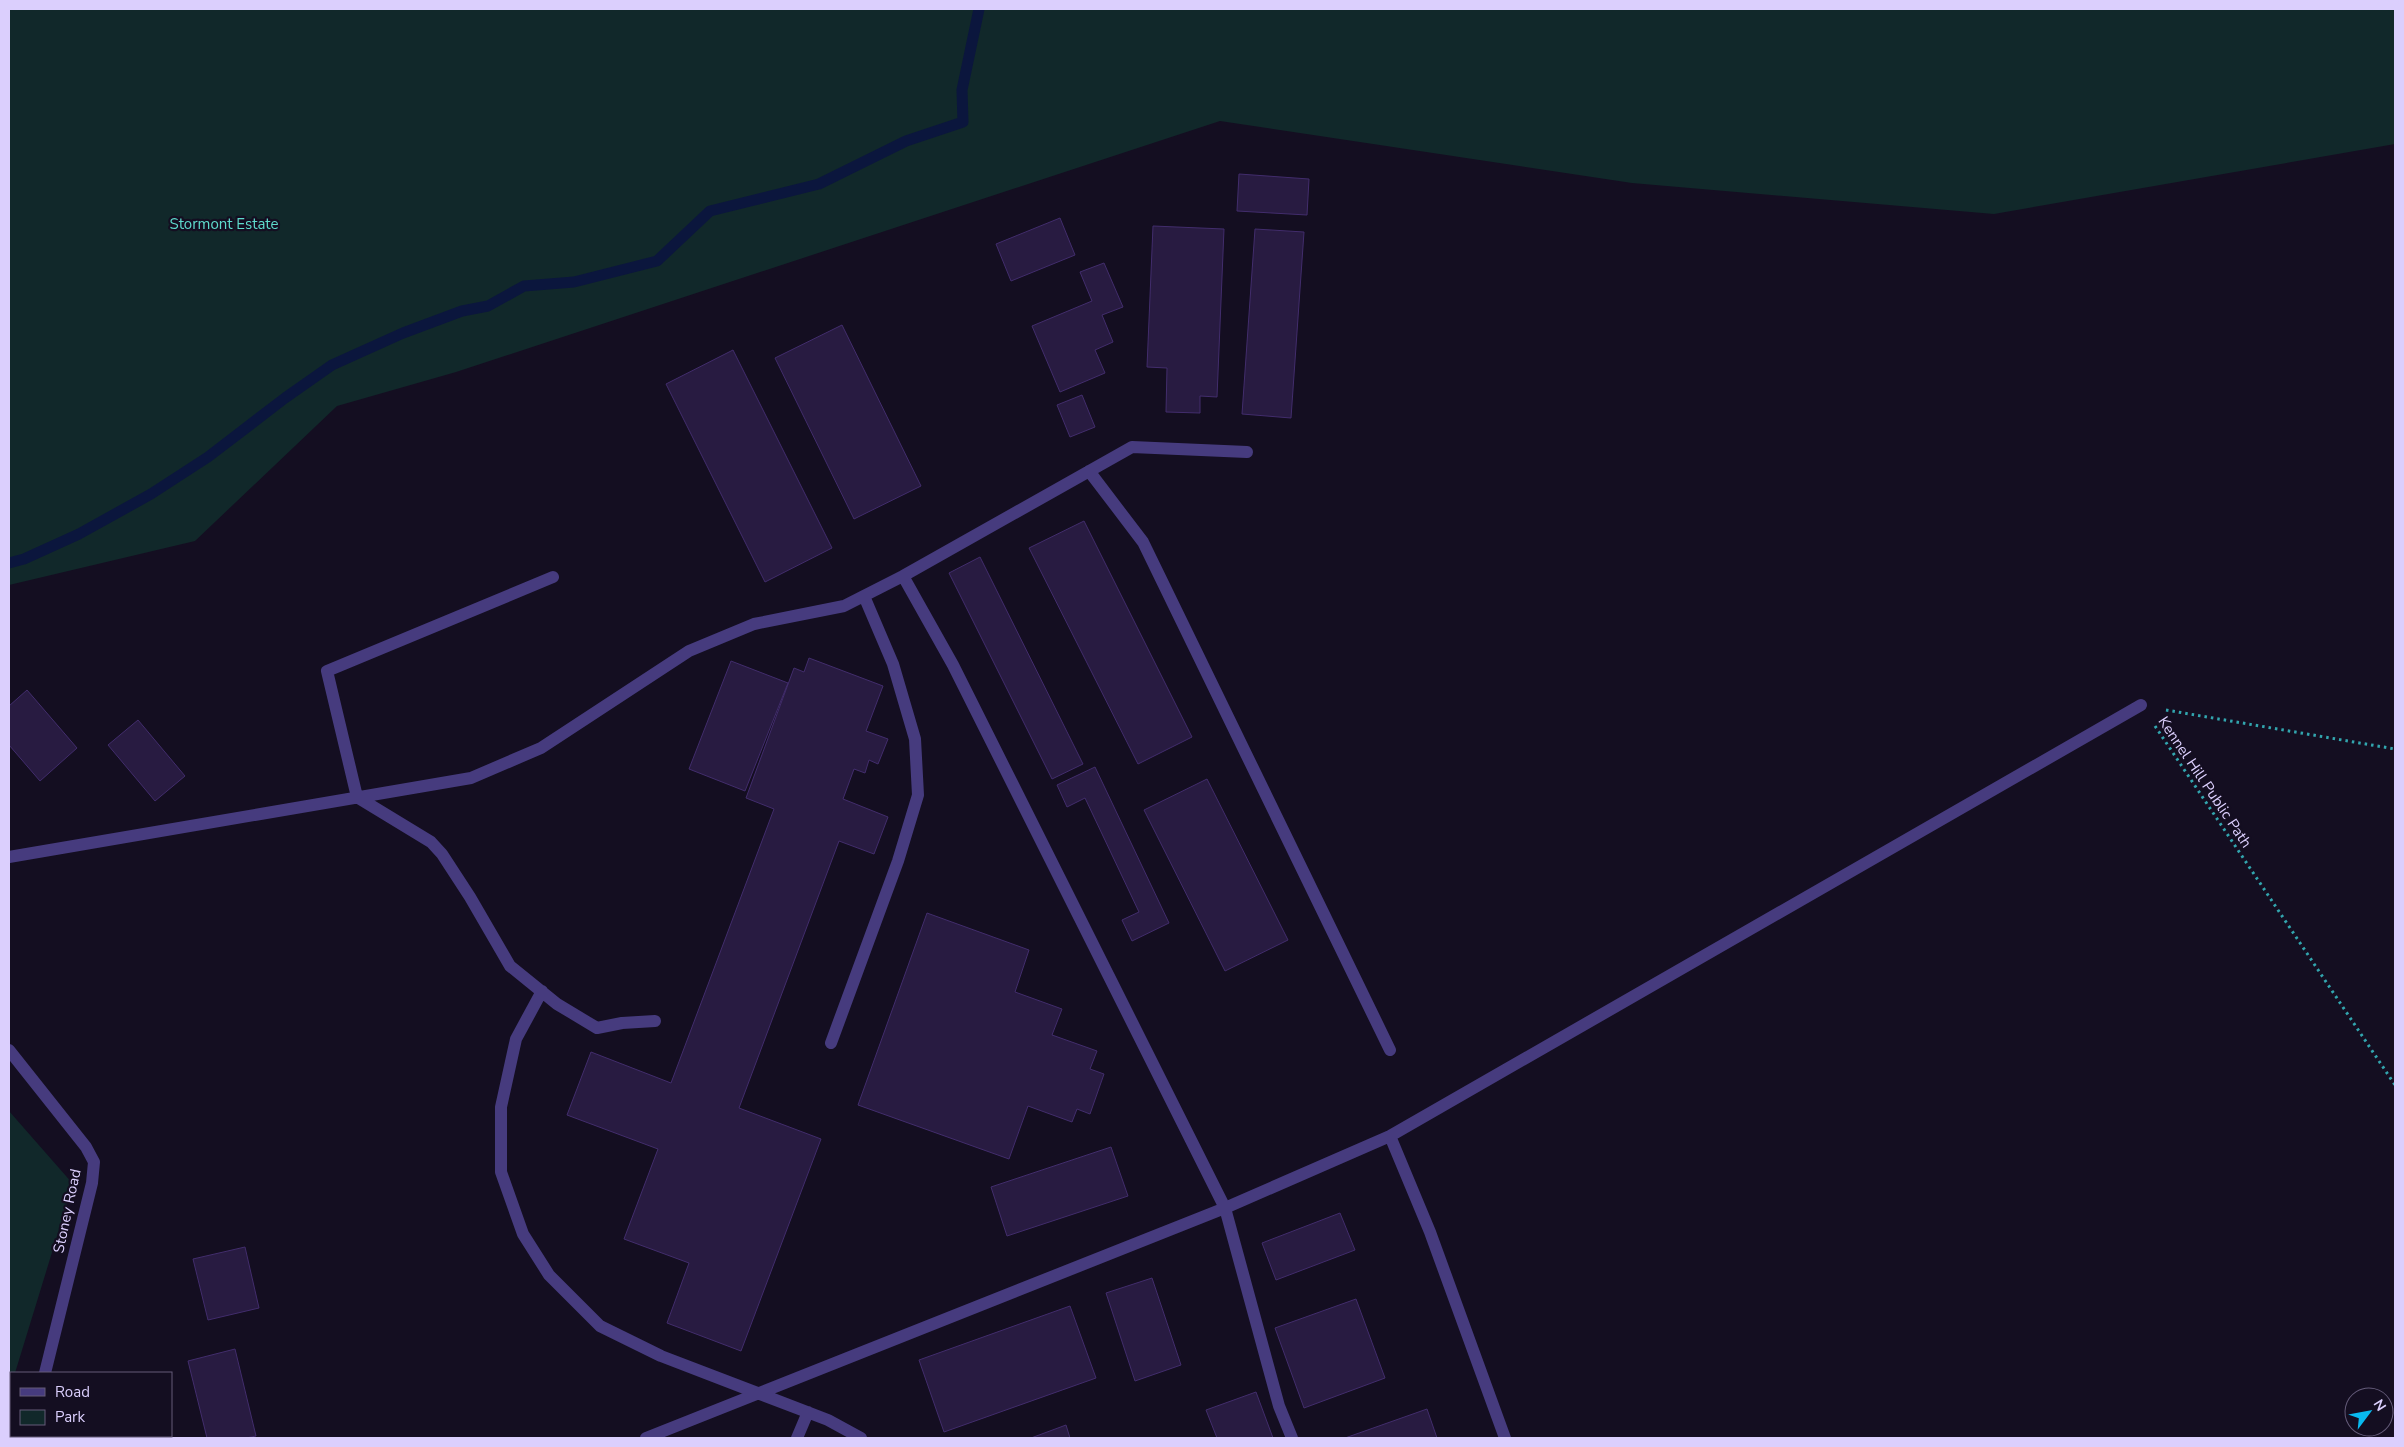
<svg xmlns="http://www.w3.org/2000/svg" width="2404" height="1447" viewBox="0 0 2404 1447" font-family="'Nunito Sans',sans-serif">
<rect width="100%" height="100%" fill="#140e21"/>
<path fill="#11282a" d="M9 9H2395V144L1994 214 1632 183 1220 121 456 372 337 406 195 541 9 585Z
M9 1111 73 1184 15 1373H11L9 1393Z"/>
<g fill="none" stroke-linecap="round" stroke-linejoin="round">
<path stroke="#0b163d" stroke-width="11" d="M9 563 24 559 79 534 151 494 208 457 285 398 332 365 403 333 462 311 488 306 524 286 574 282 657 261 710 211 819 184 906 141 963 122 962 90 979 9"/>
</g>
<path fill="#281b41" stroke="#422d6c" d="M1239 174 1309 179 1307 215 1237 211Z
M1060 218 1075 255 1011 281 996 244Z
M1153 226 1224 229 1217 397 1200 396V413L1166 412 1167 368 1147 367Z
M1255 229 1304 232 1291 418 1242 414Z
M1104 263 1123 307 1102 315 1113 342 1095 350 1105 373 1060 392 1032 326 1092 301 1080 272Z
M842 325 921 486 854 519 775 358Z
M733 350 832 548 765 582 666 384Z
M1082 395 1095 427 1070 437 1057 405Z
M1084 521 1192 737 1138 764 1029 548Z
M980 557 1083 764 1052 779 949 573Z
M809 658 883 686 866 731 888 739 878 764 869 760 865 773 854 769 843 799 888 817 874 854 839 841 739 1108 821 1139 741 1351 667 1323 689 1263 624 1239 658 1149 567 1115 591 1052 671 1083 774 809 746 798 794 668 804 672Z
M731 661 788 683 745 791 689 769Z
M27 690 77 748 40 781 9 745V706Z
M138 720 185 776 155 801 108 745Z
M1095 767 1169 923 1132 941 1122 920 1139 912 1085 798 1067 807 1057 785Z
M1207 779 1288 940 1225 971 1144 810Z
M927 913 1029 950 1015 992 1062 1009 1052 1035 1097 1051 1090 1069 1104 1074 1090 1114 1077 1109 1072 1122 1028 1106 1009 1159 858 1105Z
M1111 1147 1128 1196 1007 1236 991 1187Z
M1340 1213 1355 1250 1276 1280 1262 1243Z
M245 1247 259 1308 208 1320 193 1259Z
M1152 1278 1181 1365 1135 1381 1106 1293Z
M1356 1299 1385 1378 1304 1408 1275 1328Z
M1070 1306 1096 1378 944 1432 919 1360Z
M235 1349 256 1436 246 1438H207L188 1361Z
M1256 1392 1273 1438H1217L1206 1410Z
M1427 1409 1437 1438H1345Z
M1066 1425 1070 1438H1031Z"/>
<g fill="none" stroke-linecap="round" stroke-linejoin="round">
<path stroke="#32a5ae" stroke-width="3" stroke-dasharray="2.5 4" stroke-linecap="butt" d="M2166 710 2395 749
M2155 726 2395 1085"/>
<path stroke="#463b7e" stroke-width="12" d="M1089 471 1143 542 1390 1050
M903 576 953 665 1225 1208 1279 1406 1292 1438
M553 577 327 671 357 797 431 842 442 854 470 897 510 966 557 1004 597 1028 622 1023 655 1021
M9 857 471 778 541 748 689 651 754 624 844 606 903 576 1132 447 1247 452
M542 991 516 1039 501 1107V1172L523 1234 549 1275 600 1326 661 1356 828 1420 861 1438
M831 1043 898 861 918 795 915 739 893 664 864 596
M1390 1136 1430 1232 1505 1438
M646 1438 1225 1208 1390 1136 2141 705
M797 1438 808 1412"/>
<path stroke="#463b7e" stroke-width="12" d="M9 1050 86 1147 94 1162 92 1183 45 1373
M28 1438 29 1436"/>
</g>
<g text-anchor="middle" stroke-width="4.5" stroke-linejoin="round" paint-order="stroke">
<g font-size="15" fill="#5edacc" stroke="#140e21">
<text x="224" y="229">Stormont Estate</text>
</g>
<g font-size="15" fill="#dbcffd" stroke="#140e21">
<text transform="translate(2205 782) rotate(56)" y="5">Kennel Hill Public Path</text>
<text transform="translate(67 1211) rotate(-78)" y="5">Stoney Road</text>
</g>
</g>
<rect width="2404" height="1447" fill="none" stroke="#dbcffd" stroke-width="20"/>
<rect x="10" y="1372" width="162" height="65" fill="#140e21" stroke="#645b79"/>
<rect x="20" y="1388" width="25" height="8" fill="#463b7e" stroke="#645b79"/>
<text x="55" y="1397" font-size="15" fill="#dbcffd">Road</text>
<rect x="20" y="1410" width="25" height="15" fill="#11282a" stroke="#645b79"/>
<text x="55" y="1422" font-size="15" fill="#dbcffd">Park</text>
<g transform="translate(2369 1412) rotate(58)"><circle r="24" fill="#140e21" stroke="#645b79"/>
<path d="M0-4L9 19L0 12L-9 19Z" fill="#09baf0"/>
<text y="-8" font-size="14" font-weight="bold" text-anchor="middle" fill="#dbcffd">N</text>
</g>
</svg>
